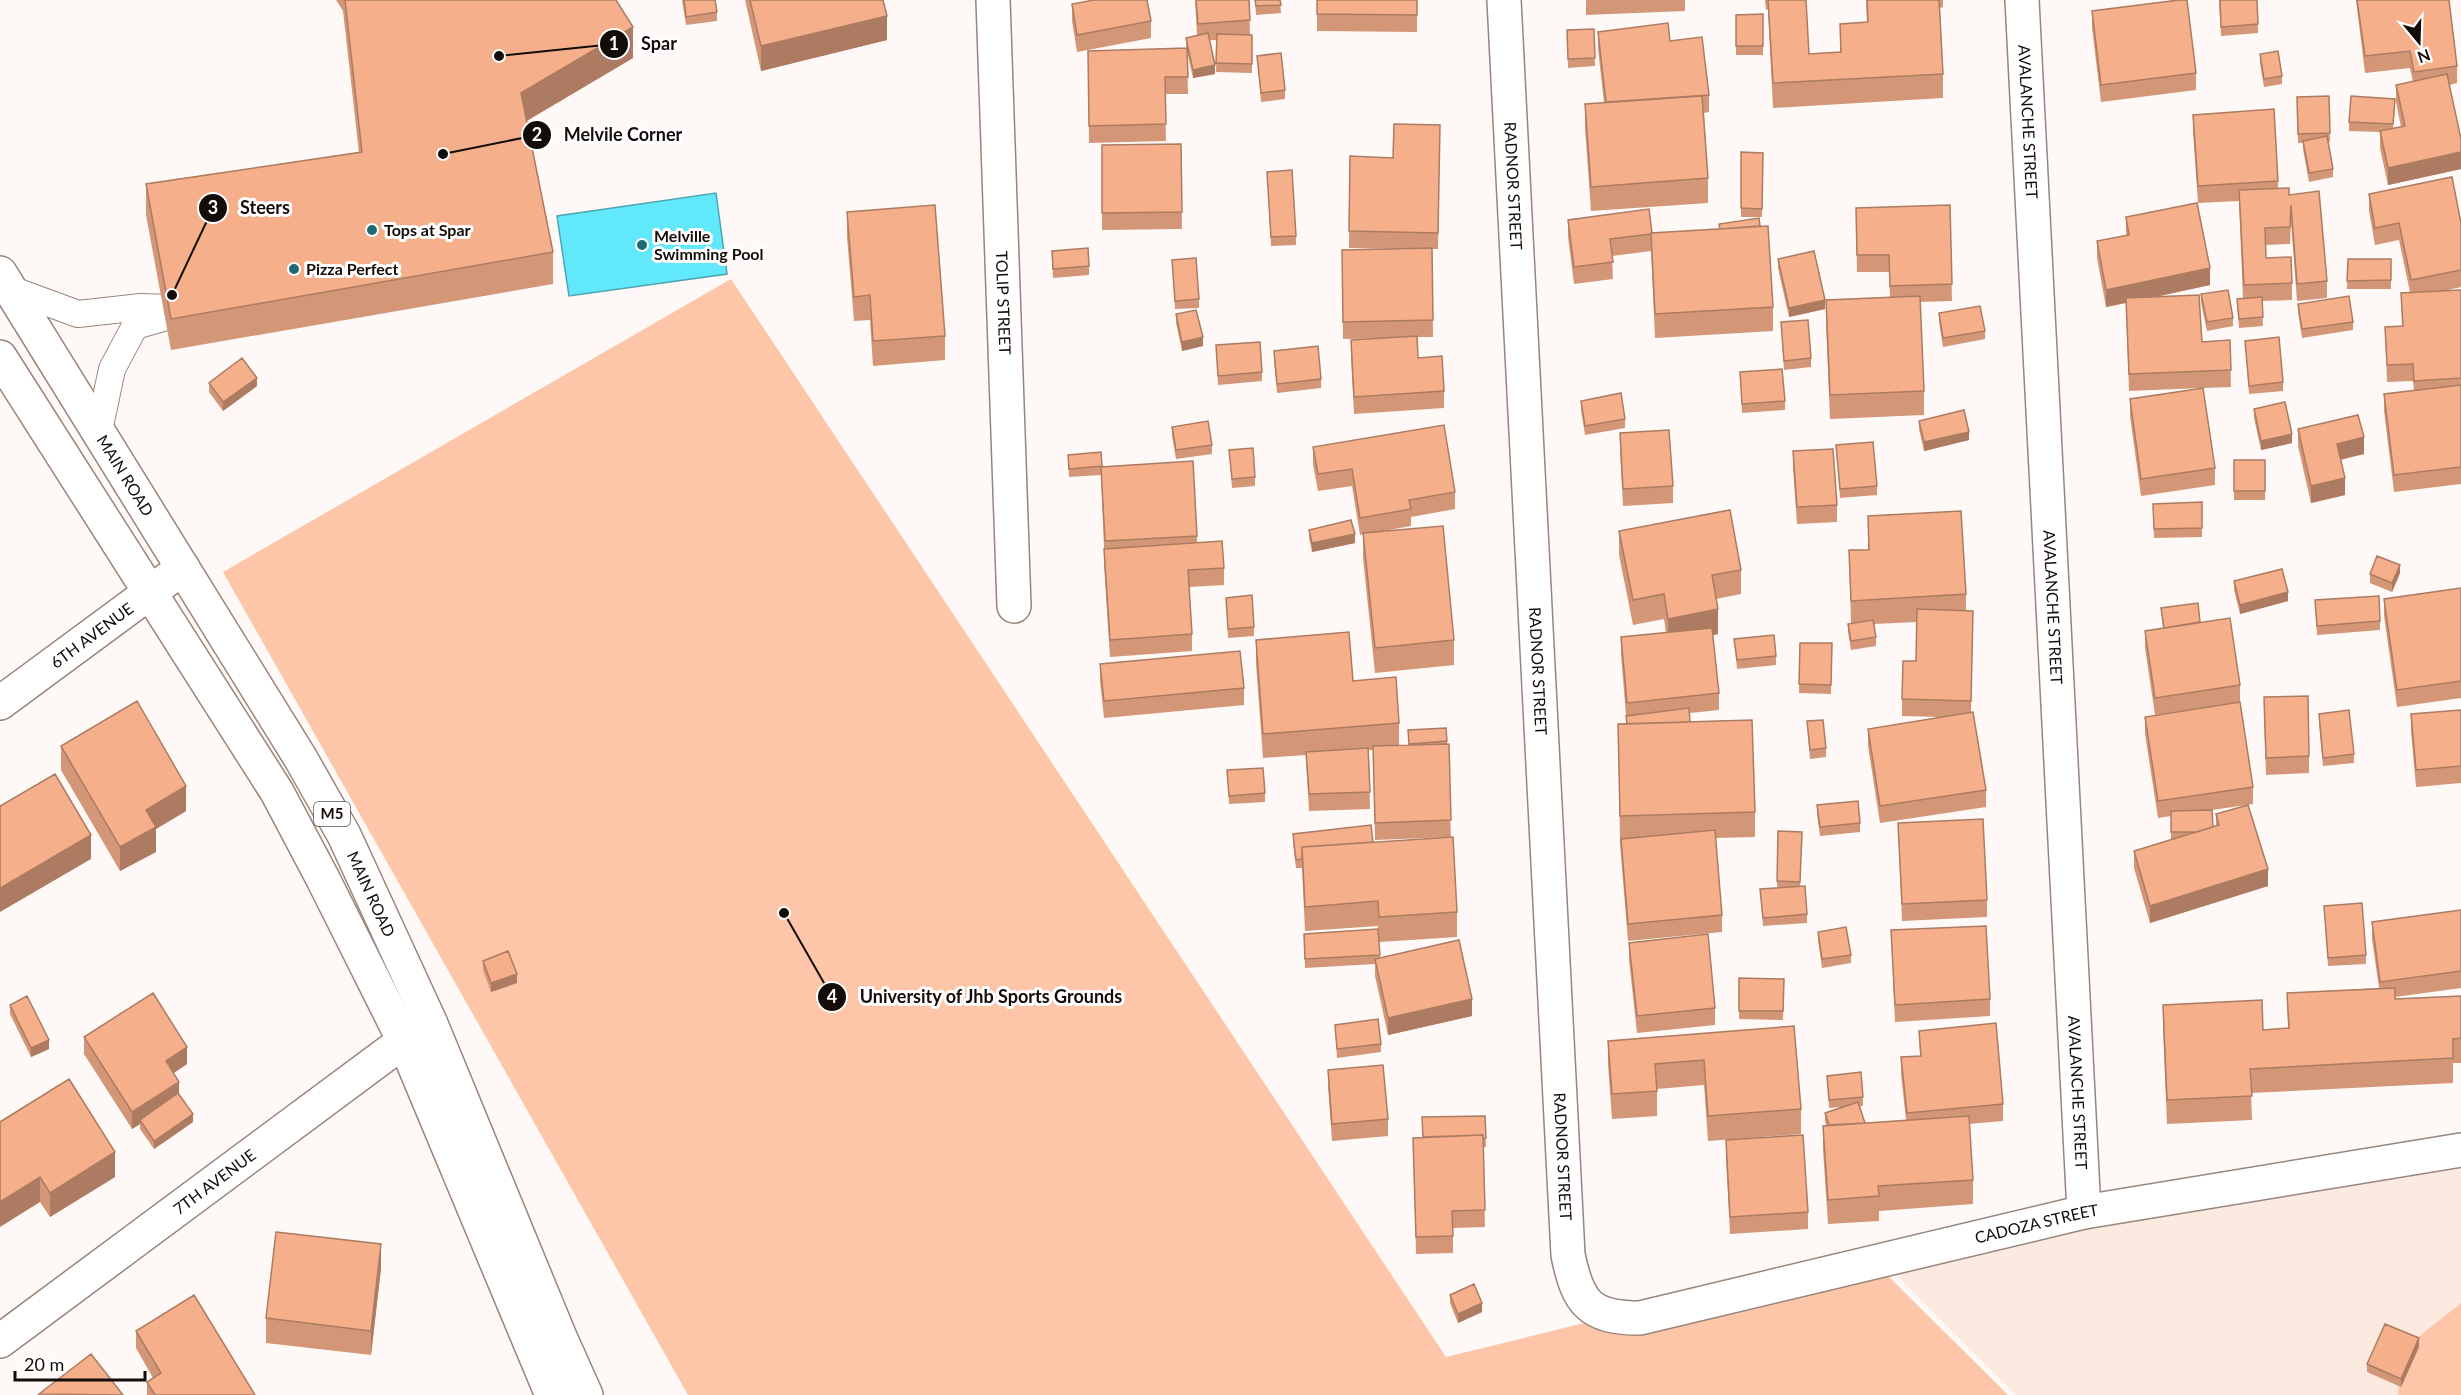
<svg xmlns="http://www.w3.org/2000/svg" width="2461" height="1395" viewBox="0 0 2461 1395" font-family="Lato,sans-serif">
<rect width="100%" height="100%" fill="#fef9f7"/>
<path fill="#fceae1" d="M2461 1156V1395H2016L1871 1250Z"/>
<path fill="#fdc6a9" d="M731 279 1446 1357 1866 1254 2008 1395H688L223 572Z
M2461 1303V1395H2398L2402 1350Z"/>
<path fill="#62e8fb" stroke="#4aa6b2" stroke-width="1.5" d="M716 193 727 274 569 296 557 216Z"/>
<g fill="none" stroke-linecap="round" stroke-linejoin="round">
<g stroke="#98857b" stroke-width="28">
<path id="lane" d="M10 289 78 314 141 307 194 309
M99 431 112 369 135 326 170 316"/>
</g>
<g stroke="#98857b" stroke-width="36">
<g id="street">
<path id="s1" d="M993 0 1014 606"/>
<path id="s2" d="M1504 0 1568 1255C1578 1303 1589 1318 1640 1318L2084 1212 2461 1150"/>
<path id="s3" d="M2022 0 2084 1212"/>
<path id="s4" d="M0 703 183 568"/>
</g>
</g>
<g stroke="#98857b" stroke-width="36">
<g id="secondary">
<path id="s5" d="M0 1341 404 1041 429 1026"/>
</g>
</g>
<g stroke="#98857b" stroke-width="36">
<g id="primary">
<path id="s6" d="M0 273 301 759 344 835 431 1024 560 1337 586 1395"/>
<path d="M0 357 277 792 323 879 404 1041 552 1395"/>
</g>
</g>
<use href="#lane" stroke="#fff" stroke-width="26"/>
<use href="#street" stroke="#fff" stroke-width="33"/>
<use href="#secondary" stroke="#fff" stroke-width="33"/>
<use href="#primary" stroke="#fff" stroke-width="33"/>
</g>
<path fill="#d39778" d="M336 0H616L633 58 527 121 553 252V284L171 350 146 215V184L359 153 343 11Z
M682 0H715L717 12V21L686 25Z
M745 0H883L887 40 761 71Z
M1195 0H1249L1250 35H1252V73L1216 72 1217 40H1209L1215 74 1193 78 1187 51 1188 94H1165L1166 141 1089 143 1088 51 1186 48V38L1197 35Z
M1255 0H1280L1281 13 1256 15Z
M1317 0H1417V32L1317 31Z
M1586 0H1685V11L1586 15Z
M1765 0H1806L1809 54 1840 52V24L1867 23 1866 0H1943V7L1940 8 1943 74V98L1773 108 1768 9 1766 10Z
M2219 0H2257L2258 33 2221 36Z
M2356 0H2449L2457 66V83L2449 85 2461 139V169L2388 185 2380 148V132L2349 131V122L2395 108 2393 128 2401 127 2396 102V85L2413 82 2410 68 2365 73Z
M1072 4 1151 21V38L1077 52 1072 21Z
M2092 11 2196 73V90L2101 102 2092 28Z
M1763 14V55H1736V15Z
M1594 29 1595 66 1568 68 1567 30Z
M1598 32 1670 41 1709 95V112L1704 113 1708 178V203L1591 211 1585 128V104L1604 103 1598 49Z
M2260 54 2282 76V84L2264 87 2260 63Z
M1257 56 1285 90V99L1261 102Z
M2329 96 2330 142H2328L2333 169V177L2309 182 2303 149V143H2298L2297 97Z
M2193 115 2278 181V188L2289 195 2327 281V298L2297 301 2291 222 2290 244 2266 245V258L2292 283V300L2262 301 2263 326 2239 328 2237 299H2243L2239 201 2198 203 2193 132Z
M1440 125 1438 249H1432L1433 337H1417L1418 358 1444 391V408L1354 414 1351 357V340L1392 338 1343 339 1342 250 1406 249 1349 248 1350 156 1393 158Z
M1181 144 1182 229 1102 230V145Z
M1741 152 1763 153 1762 217H1741Z
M1267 172 1296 236V245L1271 246Z
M2369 194 2461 223V287L2444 291 2461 290V484L2394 492 2384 411V394L2414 391 2413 381 2387 382 2385 327 2402 326 2401 293 2410 292 2399 240 2375 245 2369 211Z
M1950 205 1952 301 1920 302 1924 391V415L1830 419 1826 324V300L1890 297 1889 272H1857L1856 225Z
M847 212 945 336V360L873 366 870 320 854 321 847 237Z
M2126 217 2210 285 2156 297 2202 342 2230 340 2231 387 2203 388 2215 468V485L2141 496 2130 416V399L2202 388 2129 391 2126 303 2106 307 2097 258V241L2126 235Z
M1568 220 1652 233 1719 229V224L1773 307V331L1655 338 1651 251 1612 256 1613 279 1574 284 1568 237Z
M1052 251 1089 266V275L1053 278Z
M1778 259 1825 309 1789 317 1778 268Z
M2348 259H2391V289H2347Z
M1172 260 1199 299V308L1175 309Z
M2201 294 2233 318V326L2207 331 2201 303Z
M2298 304 2353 322V330L2302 338 2298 312Z
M1939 313 1985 331V339L1943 347 1939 322Z
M1176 314 1203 346 1182 351 1176 323Z
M1781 322 1811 358V367L1784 370Z
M2245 341 2283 382V391L2249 394Z
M1216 345 1262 372V381L1218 385Z
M1274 351 1321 379V388L1277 393 1274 360Z
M1740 372 1785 401V410L1742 413Z
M209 383 257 386 223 411 209 392Z
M1581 401 1625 419V428L1585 435 1581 410Z
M2254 409 2292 443 2261 450 2254 418Z
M1919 421 1969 440 1924 451 1919 429Z
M1172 427 1212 445V454L1176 459 1172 436Z
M2298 429 2364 454 2341 460 2345 495 2311 503 2298 446Z
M1620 433 1673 486V503L1623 506 1620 450Z
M1836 445 1877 486V495L1840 498Z
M1313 447 1455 492V509L1411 517V526L1372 533 1454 640V665L1375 673 1363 558V534L1360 535 1352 486 1318 491 1313 464Z
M1229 450 1255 477V486L1232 488Z
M1793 451 1837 505V522L1797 524 1793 468Z
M1068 455 1102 467 1197 536V542L1224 568V585L1189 587 1192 634V651L1110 657 1104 565V548L1101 475 1069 477Z
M2234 460H2265V500H2234Z
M2153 504 2202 528V537L2154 538Z
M1868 516 1966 594V611H1973L1971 712 1986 790V807L1880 823 1868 746V729L1939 717 1902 716V699L1916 661 1917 622 1874 624 1876 637V646L1851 650 1848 632V624L1851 623 1849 550H1868Z
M1309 530 1355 543 1312 552 1309 538Z
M1619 531 1741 570V594L1716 599 1718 634 1713 635 1719 693V710L1690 713V722L1755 812V837L1715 838 1722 915V932L1628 941 1621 856 1620 841 1618 724H1626V716L1621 654V637L1666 633 1664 619 1633 625 1619 555Z
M2400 573 2392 592 2370 583V574Z
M2234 581 2288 601 2240 614 2234 590Z
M2461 588V698L2397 707 2384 616V599Z
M1226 598 1254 627V636L1228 638Z
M2315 600 2380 621V630L2317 635Z
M2161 608 2200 622 2240 685V702L2253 787V804L2212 810 2213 827 2216 826V814L2268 886 2150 923 2134 868V851L2171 840V816L2158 818 2145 734V717L2232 704 2155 715 2145 648V631L2163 628Z
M1734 639 1776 656V665L1737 669Z
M1256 640 1353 681 1399 723V745H1409L1408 730 1447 741 1451 837 1375 840 1373 750H1369L1370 809 1309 811 1306 755 1263 758 1256 664Z
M1800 643H1832L1831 694 1799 693Z
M1100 664 1244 688V705L1104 718 1100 681Z
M2461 710V783L2416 787 2411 731V714Z
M2264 714 2309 756V773L2266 775Z
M2319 714 2354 754V763L2323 766 2319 723Z
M1807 721 1826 748V757L1810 759Z
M61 746 186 811 156 829V852L120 871 61 770Z
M1227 770 1265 793V802L1229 804Z
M1817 805 1860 823V832L1820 836 1817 814Z
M1898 823 1987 900V917L1902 921Z
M1778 831 1802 832 1800 886 1807 914V923L1763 926 1760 889 1777 888Z
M1293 834 1373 842 1457 912V937L1379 942 1380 958 1472 1016 1388 1035 1375 976V964L1305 968 1304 934 1378 929V926L1305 931 1302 868H1296L1293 843Z
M2324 906 2366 955V964L2328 966Z
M2461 910V988L2395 997V999L2461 996V1063H2453V1083L2251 1093 2252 1120 2167 1124 2163 1029V1005L2263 1030 2288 1028 2287 993 2379 988 2372 939V922Z
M1891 930 1990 999V1016L1895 1022Z
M1818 932 1851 955V963L1822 968 1818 940Z
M1629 943 1715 1008V1025L1637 1033 1629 960Z
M483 961 517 983 491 992 483 970Z
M1739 978 1784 979 1783 1020 1739 1019Z
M10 1005 49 1049 31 1057 10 1014Z
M1335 1025 1381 1044V1052L1337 1058Z
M1794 1026 1801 1109V1134L1708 1141 1704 1085 1657 1089V1116L1612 1119 1608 1065V1041Z
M1919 1031 2003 1104V1121L1969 1124 1973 1180V1204L1879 1211V1221L1828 1224 1823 1150V1126L1826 1125 1825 1121V1113L1841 1107 1829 1108 1827 1076 1863 1097V1106H1860L1865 1123 1906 1120 1901 1074V1057L1920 1056Z
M84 1037 187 1064 174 1073 179 1095 193 1122 154 1149 140 1129V1124L132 1129 84 1054Z
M1328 1070 1388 1119V1136L1332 1141 1328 1087Z
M1485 1116 1486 1147H1483L1485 1227 1453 1228V1253L1416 1254 1413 1138 1422 1137Z
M0 1122 115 1177 50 1217 40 1202Z
M1726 1140 1808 1212V1229L1730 1234 1726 1157Z
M381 1268 371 1355 266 1343V1318Z
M1450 1295 1482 1312 1458 1323 1450 1303Z
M136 1331 255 1395H147V1382L153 1378 136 1348Z
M2419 1347 2401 1387 2367 1372V1364Z"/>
<path fill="#ac7b61" d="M887 16V40L761 71V46Z
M633 27V58L521 124V93Z
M1215 65V74L1193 78V70Z
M2461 152V169L2388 185V168Z
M2210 268V285L2106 307V290Z
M1825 300V309L1789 317V308Z
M1203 337V346L1182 351V342Z
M257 378V386L223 411V402Z
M1969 432V440L1924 451V442Z
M2292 434V443L2261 450V441Z
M2364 437V454L2337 460V444Z
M2345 478V495L2311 503V486Z
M1355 534V543L1312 552V543Z
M2400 565V573L2392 592V583Z
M2288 592V601L2240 614V605Z
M1718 609V634L1668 644V619Z
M186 786V811L156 829V852L120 871V847L146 810Z
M91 835V859L0 912V888Z
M2268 869V886L2150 923V906Z
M517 974V983L491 992V983Z
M1472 999V1016L1388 1035V1018Z
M49 1040V1049L31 1057V1048Z
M187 1047V1064L166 1078V1061Z
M179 1082V1099L140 1120V1124L132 1129V1112Z
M193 1114V1122L154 1149V1141Z
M115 1152V1177L50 1217V1193Z
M40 1177V1202L0 1227V1202Z
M381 1244V1268L371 1355V1331Z
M1482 1303V1312L1458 1323V1314Z
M2419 1338V1347L2401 1387V1379Z"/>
<path fill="#f5b08b" stroke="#ac7b61" stroke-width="1.5" d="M345 0H616L633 27 521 93 553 252 171 319 146 184 362 152Z
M684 0H715L717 12 686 17Z
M750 0H883L887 16 761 46Z
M1094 0H1147L1151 21 1077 35 1072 4Z
M1196 0H1249L1250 20 1198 24Z
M1255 0H1280L1281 5 1256 6Z
M1317 0H1417V15L1317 14Z
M1768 0H1806L1809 54 1841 52 1840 24 1868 22 1867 0H1939L1943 74 1773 83Z
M2179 0H2187L2196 73 2101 85 2092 11Z
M2220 0H2257L2258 24 2221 27Z
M2357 0H2449L2457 66 2414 72 2410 51 2365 56Z
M1763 14V46H1736V15Z
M1668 23 1670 41 1702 37 1709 95 1606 102 1598 32Z
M1594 29 1595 58 1568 59 1567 30Z
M1208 33 1215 65 1193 70 1186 38Z
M1217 34 1252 35V64L1216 63Z
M1187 48 1188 77H1165L1166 124 1089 126 1088 51Z
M2278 51 2282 76 2264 79 2260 54Z
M1281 53 1285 90 1261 93 1257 56Z
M2447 74 2461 139V152L2388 168 2380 131 2405 126 2396 85Z
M1702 96 1708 178 1591 187 1585 104Z
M2329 96 2330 133 2298 134 2297 97Z
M2351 96 2395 99 2393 124 2349 122Z
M2274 109 2278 181 2198 186 2193 115Z
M1394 124 1440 125 1438 233 1349 231 1350 156 1393 158Z
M2327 136 2333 169 2309 173 2303 141Z
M1181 144 1182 212 1102 213V145Z
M1741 152 1763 153 1762 209 1741 208Z
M1292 170 1296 236 1271 237 1267 172Z
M2452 177 2461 223V270L2411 280 2399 223 2375 228 2369 194Z
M2289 188V195L2319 191 2327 281 2297 284 2291 205 2290 227 2265 228 2266 258 2291 257 2292 283 2244 285 2239 190Z
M2197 203 2210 268 2106 290 2097 241 2129 235 2126 217Z
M935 205 945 336 873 341 870 295 854 297 847 212Z
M1950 205 1952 284 1890 286 1889 255H1857L1856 208Z
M1649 209 1652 233H1651V234L1610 239 1613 262 1574 267 1568 220Z
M1759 218 1760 226 1720 229 1719 224Z
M1768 226 1773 307 1655 314 1651 233Z
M1088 248 1089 266 1053 269 1052 251Z
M1432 248 1433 320 1343 322 1342 250Z
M1814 251 1825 300 1789 308 1778 259Z
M1196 258 1199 299 1175 301 1172 260Z
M2348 259H2391V280L2347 281Z
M2228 290 2233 318 2207 322 2201 294Z
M2461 290V378L2414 381 2413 364 2387 365 2385 327 2403 326 2401 293Z
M2199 295 2202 342 2230 340 2231 370 2129 374 2126 298Z
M1920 296 1924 391 1830 395 1826 300Z
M2349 296 2353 322 2302 329 2298 304Z
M2262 297 2263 317 2239 319 2237 299Z
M1980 306 1985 331 1943 338 1939 313Z
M1196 310 1203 337 1182 342 1176 314Z
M1808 320 1811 358 1784 361 1781 322Z
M1417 336 1418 358 1442 356 1444 391 1354 397 1351 340Z
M2279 337 2283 382 2249 386 2245 341Z
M1260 342 1262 372 1218 376 1216 345Z
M1318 346 1321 379 1277 384 1274 351Z
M242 358 257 378 223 402 209 383Z
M1782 369 1785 401 1742 404 1740 372Z
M2461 385V467L2394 475 2384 394Z
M2203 388 2215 468 2141 479 2130 399Z
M1621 393 1625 419 1585 426 1581 401Z
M2285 402 2292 434 2261 441 2254 409Z
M1964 410 1969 432 1924 442 1919 421Z
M2358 415 2364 437 2337 444 2345 478 2311 486 2298 429Z
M1208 421 1212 445 1176 450 1172 427Z
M1444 425 1455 492 1409 500 1411 509 1360 518 1352 469 1318 474 1313 447Z
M1669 430 1673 486 1623 489 1620 433Z
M1873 442 1877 486 1840 489 1836 445Z
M1253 448 1255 477 1232 479 1229 450Z
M1833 449 1837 505 1797 507 1793 451Z
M1101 452 1102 466 1069 469 1068 455Z
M2234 460H2265V491H2234Z
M1193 461 1197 536 1105 541 1101 467Z
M2202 502V528L2154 529 2153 504Z
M1730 510 1741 570 1712 575 1718 609 1668 619 1664 594 1633 600 1619 531Z
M1961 511 1966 594 1851 601 1849 550H1869L1868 516Z
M1351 520 1355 534 1312 543 1309 530Z
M1443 526 1454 640 1375 648 1363 533Z
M1222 541 1224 568 1188 570 1192 634 1110 640 1104 549Z
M2377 556 2400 565 2392 583 2370 574Z
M2282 569 2288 592 2240 605 2234 581Z
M2461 588V681L2397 690 2384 599Z
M1252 595 1254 627 1228 629 1226 598Z
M2379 596 2380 621 2317 626 2315 600Z
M2198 603 2200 622 2164 628 2161 608Z
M1917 609 1973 611 1971 701 1902 699 1903 661H1916Z
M2230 618 2240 685 2155 698 2145 631Z
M1873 620 1876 637 1851 641 1848 624Z
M1712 628 1719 693 1627 703 1621 637Z
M1349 632 1353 681 1396 677 1399 723 1263 734 1256 640Z
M1774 635 1776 656 1737 660 1734 639Z
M1800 643H1832L1831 685 1799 684Z
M1240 651 1244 688 1104 701 1100 664Z
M2308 696 2309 756 2266 758 2264 697Z
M137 701 186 786 146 810 156 827 120 847 61 746Z
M2240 702 2253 787 2158 801 2145 717Z
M1689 708 1690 722 1627 724 1626 716Z
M2349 710 2354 754 2323 758 2319 714Z
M2461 710V766L2416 770 2411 714Z
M1973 712 1986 790 1880 806 1868 729Z
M1752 720 1755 812 1620 816 1618 724Z
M1823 720 1826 748 1810 750 1807 721Z
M1446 728 1447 741 1409 744 1408 730Z
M1449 744 1451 820 1375 823 1373 746Z
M1368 748 1370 792 1309 794 1306 752Z
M1263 768 1265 793 1229 796 1227 770Z
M55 774 91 835 0 888V806Z
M1858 801 1860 823 1820 827 1817 805Z
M2248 805 2268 869 2150 906 2134 851 2219 825 2216 814Z
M2212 810 2213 827 2197 832H2171V811Z
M1983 819 1987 900 1902 904 1898 823Z
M1371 825 1373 842 1302 847V859L1296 860 1293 834Z
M1715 830 1722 915 1628 924 1621 839Z
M1778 831 1802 832 1800 882 1777 881Z
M1453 837 1457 912 1379 917 1378 901 1305 907 1302 847Z
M1805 886 1807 914 1763 918 1760 889Z
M2362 903 2366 955 2328 958 2324 906Z
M2461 910V971L2380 982 2372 922Z
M1986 926 1990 999 1895 1005 1891 930Z
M1846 927 1851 955 1822 959 1818 932Z
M1378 929 1380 955 1305 959 1304 934Z
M1708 934 1715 1008 1637 1016 1629 943Z
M1459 940 1472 999 1388 1018 1375 959Z
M508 951 517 974 491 983 483 961Z
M1739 978 1784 979 1783 1011H1739Z
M2395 988V999L2461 996V1038L2453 1039V1058L2250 1069 2252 1096 2167 1100 2163 1005 2262 1000 2263 1030 2289 1028 2287 993Z
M153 993 187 1047 166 1061 179 1082 132 1112 84 1037Z
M27 996 49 1040 31 1048 10 1005Z
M1378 1019 1381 1044 1337 1049 1335 1025Z
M1996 1023 2003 1104 1907 1113 1901 1057 1921 1056 1919 1031Z
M1794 1026 1801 1109 1708 1116 1704 1060 1655 1064 1657 1091 1612 1094 1608 1041Z
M1383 1065 1388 1119 1332 1124 1328 1070Z
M1861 1072 1863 1097 1829 1100 1827 1076Z
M69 1079 115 1152 50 1193 40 1177 0 1202V1122Z
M178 1093 193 1114 154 1141 140 1120Z
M1858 1102 1865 1123 1829 1125 1825 1113Z
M1485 1116 1486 1138 1483 1139V1135L1423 1137 1422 1117Z
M1969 1116 1973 1180 1878 1186 1879 1196 1828 1200 1823 1126Z
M1483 1135 1485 1210 1452 1211 1453 1236 1416 1237 1413 1138Z
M1803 1135 1808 1212 1730 1217 1726 1140Z
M276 1232 381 1244 371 1331 266 1318Z
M1474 1284 1482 1303 1458 1314 1450 1295Z
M194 1295 255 1395H155L147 1382 161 1373 136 1331Z
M2385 1324 2419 1338 2401 1379 2367 1364Z
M91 1354 123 1395 39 1394Z"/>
<g fill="#1e6973" stroke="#fff" stroke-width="2">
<circle cx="372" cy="230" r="6"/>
<circle cx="642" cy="245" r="6"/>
<circle cx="294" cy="269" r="6"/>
</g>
<g text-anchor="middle" stroke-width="6" stroke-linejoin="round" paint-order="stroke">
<rect fill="#fff" stroke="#5a5552" stroke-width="1.5" x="314" y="802" width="36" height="24" rx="4.5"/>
<g font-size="15" font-weight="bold" fill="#130c08">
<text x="332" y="819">M5</text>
</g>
<g font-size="16" fill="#130c08" stroke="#fff">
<text dy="6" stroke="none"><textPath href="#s3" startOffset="122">AVALANCHE STREET</textPath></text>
<text dy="6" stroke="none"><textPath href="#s2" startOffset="186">RADNOR STREET</textPath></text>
<text dy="6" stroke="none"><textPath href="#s1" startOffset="303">TOLIP STREET</textPath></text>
<text dy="6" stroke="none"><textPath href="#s6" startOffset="238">MAIN ROAD</textPath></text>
<text dy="6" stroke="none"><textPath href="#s3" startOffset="608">AVALANCHE STREET</textPath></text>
<text dy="6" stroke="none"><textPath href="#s4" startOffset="114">6TH AVENUE</textPath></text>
<text dy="6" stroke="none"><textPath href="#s2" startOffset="672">RADNOR STREET</textPath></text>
<text dy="6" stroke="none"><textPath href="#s6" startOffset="724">MAIN ROAD</textPath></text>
<text dy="6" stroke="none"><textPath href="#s3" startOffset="1094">AVALANCHE STREET</textPath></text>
<text dy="6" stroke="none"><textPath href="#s2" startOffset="1158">RADNOR STREET</textPath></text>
<text dy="6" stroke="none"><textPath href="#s5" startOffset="267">7TH AVENUE</textPath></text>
<text dy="6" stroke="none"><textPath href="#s2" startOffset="1773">CADOZA STREET</textPath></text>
</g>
<g font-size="16" font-weight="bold" fill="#130c08" stroke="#fff" text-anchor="start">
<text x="384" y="236">Tops at Spar</text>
<text x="654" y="242">Melville<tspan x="654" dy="18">Swimming Pool</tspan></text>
<text x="306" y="275">Pizza Perfect</text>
</g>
</g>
<path fill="none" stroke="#130c08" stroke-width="2" d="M499 56L614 44M443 154L537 135M172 295L213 208M784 913L832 997"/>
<g fill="#130c08" stroke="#fff" stroke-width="2">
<circle cx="499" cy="56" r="6"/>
<circle cx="443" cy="154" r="6"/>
<circle cx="172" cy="295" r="6"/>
<circle cx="784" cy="913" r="6"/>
<circle cx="614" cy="44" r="15"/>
<circle cx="537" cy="135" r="15"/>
<circle cx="213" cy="208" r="15"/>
<circle cx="832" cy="997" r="15"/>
</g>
<g font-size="18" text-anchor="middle" font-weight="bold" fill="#fff">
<text x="614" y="50">1</text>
<text x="537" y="141">2</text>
<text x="213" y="214">3</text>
<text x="832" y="1003">4</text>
</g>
<g font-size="18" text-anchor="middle" font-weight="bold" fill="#130c08" stroke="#fff" stroke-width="6" stroke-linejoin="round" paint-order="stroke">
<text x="659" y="50">Spar</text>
<text x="623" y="141">Melvile Corner</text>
<text x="265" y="214">Steers</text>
<text x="991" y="1003">University of Jhb Sports Grounds</text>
</g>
<g transform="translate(2419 42) rotate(161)" stroke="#ffffff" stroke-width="4.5" paint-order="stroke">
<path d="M0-4.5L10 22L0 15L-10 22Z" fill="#130c08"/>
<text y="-9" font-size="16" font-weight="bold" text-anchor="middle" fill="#130c08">N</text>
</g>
<path d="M15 1371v9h130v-9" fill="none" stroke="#130c08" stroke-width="3"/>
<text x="24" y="1371" font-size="18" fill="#130c08" stroke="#ffffff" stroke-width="4.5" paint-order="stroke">20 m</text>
</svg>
